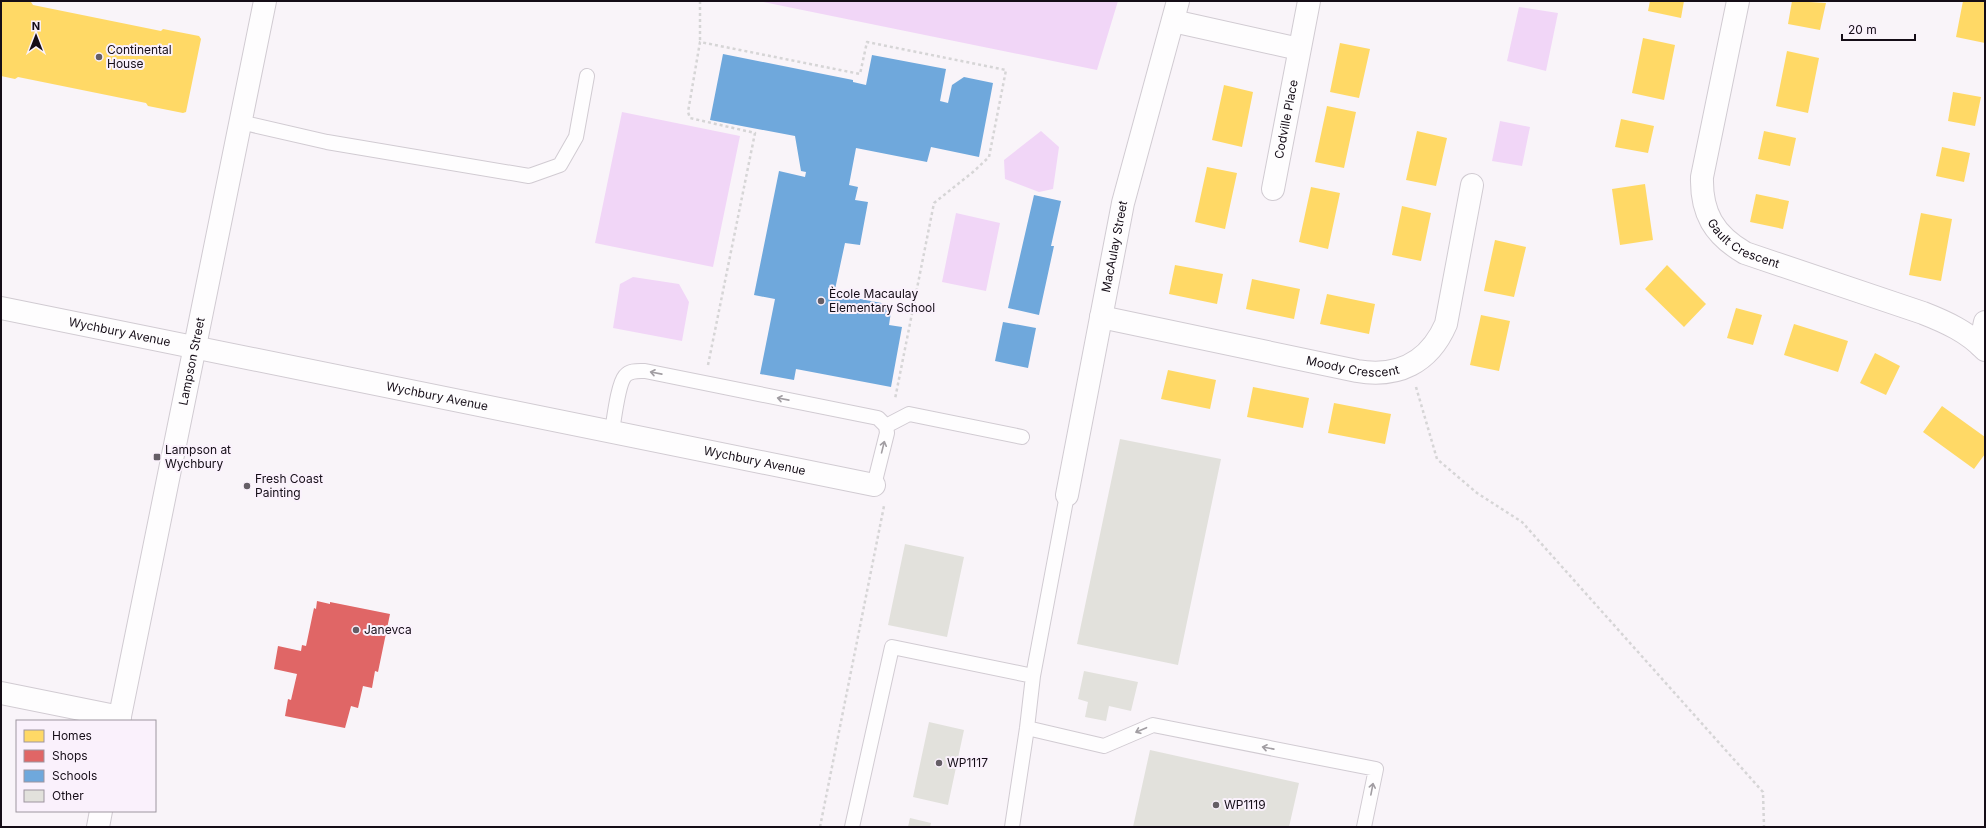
<svg xmlns="http://www.w3.org/2000/svg" width="1986" height="828" viewBox="0 0 1986 828" font-family="Inter,sans-serif">
<rect width="100%" height="100%" fill="#f9f4f9"/>
<path fill="#f1d6f7" d="M758 1H1118L1097 70Z
M1519 7 1558 13 1546 71 1507 61Z
M622 112 740 136 713 267 595 243Z
M1500 121 1530 127 1522 166 1492 161Z
M1041 131 1059 147 1053 189 1039 192 1005 179 1004 160Z
M956 213 1000 223 986 291 942 282Z
M633 277 679 284 689 302 682 341 613 328 620 284Z"/>
<path fill="#ffd966" d="M1 1H24L31 2 33 5 161 31 163 29 199 36 201 39 186 112 183 113 148 106 146 103 18 77 15 79 1 76Z
M1650 1H1684L1681 18 1648 11Z
M1792 1 1826 3 1820 30 1788 24Z
M1963 1H1985V43L1956 37Z
M1643 38 1675 45 1664 100 1632 93Z
M1340 43 1370 49 1359 98 1330 92Z
M1787 51 1819 58 1808 113 1776 106Z
M1224 85 1253 92 1242 147 1212 140Z
M1953 92 1981 97 1975 126 1948 121Z
M1327 106 1356 112 1344 168 1315 162Z
M1621 119 1654 126 1648 153 1615 147Z
M1417 131 1447 138 1436 186 1406 180Z
M1764 131 1796 138 1790 166 1758 159Z
M1942 147 1970 153 1964 182 1936 176Z
M1207 167 1237 173 1225 229 1195 222Z
M1645 184 1653 240 1620 245 1612 189Z
M1311 187 1340 193 1328 249 1299 242Z
M1756 194 1789 201 1783 229 1750 222Z
M1402 206 1431 213 1421 261 1392 255Z
M1921 213 1952 219 1941 281 1909 275Z
M1495 240 1526 247 1514 297 1484 291Z
M1175 265 1223 274 1217 304 1169 294Z
M1667 265 1706 304 1684 327 1645 289Z
M1252 279 1300 289 1294 319 1246 309Z
M1327 294 1375 304 1369 334 1320 324Z
M1736 308 1762 315 1753 345 1727 338Z
M1481 315 1510 321 1499 371 1470 365Z
M1794 324 1848 341 1838 372 1784 355Z
M1875 353 1900 366 1886 395 1860 383Z
M1168 370 1216 380 1210 409 1161 399Z
M1253 387 1309 398 1303 428 1247 417Z
M1334 403 1391 414 1385 444 1328 433Z
M1942 406 1985 437V454L1974 469 1923 432Z"/>
<path fill="#e06666" d="M317 601 330 604V602L390 614 378 672 375 671 372 688 363 686 358 708 351 706 345 728 285 716 288 699 291 700 297 674 274 669 278 646 301 651 302 645 306 646 314 608 316 609Z"/>
<path fill="#6fa8dc" d="M723 54 853 80V82L866 85 872 55 946 69 940 101 948 103 952 85 964 77 993 83 979 157 931 147 927 162 856 148 849 185 858 187 855 200 868 202 860 245 845 243 834 294 892 305 889 325 902 327 891 387 796 369 794 380 760 374 775 299 754 295 779 171 805 177 806 172 801 171 795 136 710 120Z
M1034 195 1061 201 1051 246H1054L1039 315 1008 308Z
M1003 322 1036 328 1028 368 995 361Z"/>
<path fill="#e2e1dc" d="M1120 439 1221 459 1178 665 1077 644Z
M905 544 964 557 947 637 888 625Z
M1084 671 1138 682 1131 711 1109 706 1106 721 1085 717 1088 702 1078 699Z
M929 722 964 730 948 805 913 797Z
M1150 750 1299 783 1289 827H1133Z
M910 818 931 823 930 827H908Z"/>
<g fill="none" stroke-linecap="round" stroke-linejoin="round">
<g stroke="#d1cbd2" stroke-width="16">
<path id="lane" d="M240 122 327 142 529 176 560 165 576 137 587 76
M886 426 909 414 1022 437
M612 431C614 420 618 384 625 376 630 370 638 371 645 371L878 418 886 426 887 433 874 485
M1027 728 1104 746 1153 725 1376 769 1364 827
M852 827 892 647 1033 676
M1012 827 1027 728 1033 676 1067 495"/>
</g>
<g stroke="#d1cbd2" stroke-width="24">
<g id="street">
<path id="s1" d="M1738 1 1702 177C1701 213 1714 235 1745 253L1923 313C1946 322 1968 332 1985 350"/>
<path d="M1173 21 1299 49"/>
<path id="s2" d="M1273 189 1309 1"/>
<path id="s3" d="M1 308 874 485"/>
<path id="s4" d="M1101 317 1357 371C1398 378 1429 363 1446 324L1472 185"/>
<path d="M1980 345 1985 322"/>
<path id="s5" d="M1067 495 1123 203 1178 1"/>
<path d="M1 693 120 717"/>
</g>
</g>
<g stroke="#d1cbd2" stroke-width="24">
<g id="secondary">
<path id="s6" d="M119 721 265 1"/>
<path d="M98 827 101 811"/>
</g>
</g>
<path stroke="#d6d5d6" stroke-width="2.5" stroke-dasharray="3 3" stroke-linecap="butt" d="M700 1V42
M708 365 755 133 690 118 688 112 700 42 860 74 867 42 1006 70 989 157 973 172 934 203 895 399
M1416 387 1437 459 1477 493 1522 522 1763 792 1764 827
M820 827 884 506"/>
<use href="#lane" stroke="#fefdfe" stroke-width="14"/>
<use href="#street" stroke="#fefdfe" stroke-width="22"/>
<use href="#secondary" stroke="#fefdfe" stroke-width="22"/>
</g>
<defs><path id="oneway-shaft" d="M-6 0H5M1.5-3L5.5 0L1.5 3" fill="none" stroke-width="1.6" stroke-linecap="round" stroke-linejoin="round"/></defs>
<g stroke="#a19da2">
<use href="#oneway-shaft" transform="translate(656 373) rotate(-169)"/>
<use href="#oneway-shaft" transform="translate(783 399) rotate(-169)"/>
<use href="#oneway-shaft" transform="translate(883 447) rotate(-76)"/>
<use href="#oneway-shaft" transform="translate(1141 730) rotate(157)"/>
<use href="#oneway-shaft" transform="translate(1268 748) rotate(-169)"/>
<use href="#oneway-shaft" transform="translate(1372 789) rotate(-79)"/>
</g>
<g fill="#655e66" stroke="#faf1fc" stroke-width="1.5">
<circle cx="99" cy="57" r="4"/>
<circle cx="821" cy="301" r="4"/>
<rect x="153" y="453" width="8" height="8" rx="2"/>
<circle cx="247" cy="486" r="4"/>
<circle cx="356" cy="630" r="4"/>
<circle cx="939" cy="763" r="4"/>
<circle cx="1216" cy="805" r="4"/>
</g>
<g text-anchor="middle" stroke-width="4" stroke-linejoin="round" paint-order="stroke">
<g font-size="12" fill="#150d17" stroke="#faf1fc" text-anchor="start">
<text x="107" y="54">Continental<tspan x="107" dy="14">House</tspan></text>
<text x="829" y="298">Ècole Macaulay<tspan x="829" dy="14">Elementary School</tspan></text>
<text x="165" y="454">Lampson at<tspan x="165" dy="14">Wychbury</tspan></text>
<text x="255" y="483">Fresh Coast<tspan x="255" dy="14">Painting</tspan></text>
<text x="364" y="634">Janevca</text>
<text x="947" y="767">WP1117</text>
<text x="1224" y="809">WP1119</text>
</g>
<g font-size="12" fill="#150d17" stroke="#faf1fc">
<text dy="4" stroke="none"><textPath href="#s2" startOffset="71">Codville Place</textPath></text>
<text dy="4" stroke="none"><textPath href="#s1" startOffset="266">Gault Crescent</textPath></text>
<text dy="4" stroke="none"><textPath href="#s5" startOffset="253">MacAulay Street</textPath></text>
<text dy="4" stroke="none"><textPath href="#s3" startOffset="121">Wychbury Avenue</textPath></text>
<text dy="4" stroke="none"><textPath href="#s6" startOffset="367">Lampson Street</textPath></text>
<text dy="4" stroke="none"><textPath href="#s4" startOffset="257">Moody Crescent</textPath></text>
<text dy="4" stroke="none"><textPath href="#s3" startOffset="445">Wychbury Avenue</textPath></text>
<text dy="4" stroke="none"><textPath href="#s3" startOffset="769">Wychbury Avenue</textPath></text>
</g>
</g>
<rect width="1986" height="828" fill="none" stroke="#150d17" stroke-width="4"/>
<rect x="16" y="720" width="140" height="92" fill="#faf1fc" stroke="#9e96a0"/>
<rect x="24" y="730" width="20" height="12" fill="#ffd966" stroke="#9e96a0"/>
<text x="52" y="740" font-size="12" fill="#150d17">Homes</text>
<rect x="24" y="750" width="20" height="12" fill="#e06666" stroke="#9e96a0"/>
<text x="52" y="760" font-size="12" fill="#150d17">Shops</text>
<rect x="24" y="770" width="20" height="12" fill="#6fa8dc" stroke="#9e96a0"/>
<text x="52" y="780" font-size="12" fill="#150d17">Schools</text>
<rect x="24" y="790" width="20" height="12" fill="#e2e1dc" stroke="#9e96a0"/>
<text x="52" y="800" font-size="12" fill="#150d17">Other</text>
<g transform="translate(36 36)" stroke="#faf1fc" stroke-width="3" paint-order="stroke">
<path d="M0-3L7 15L0 10L-7 15Z" fill="#150d17"/>
<text y="-6" font-size="11" font-weight="bold" text-anchor="middle" fill="#150d17">N</text>
</g>
<path d="M1842 34v6h73v-6" fill="none" stroke="#150d17" stroke-width="2"/>
<text x="1848" y="34" font-size="12" fill="#150d17" stroke="#faf1fc" stroke-width="3" paint-order="stroke">20 m</text>
</svg>
